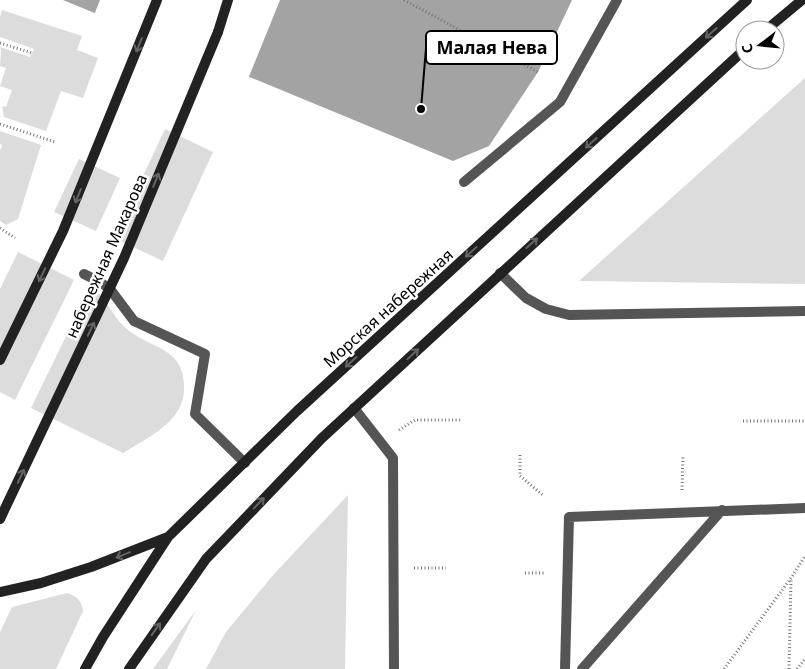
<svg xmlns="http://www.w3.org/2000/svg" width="805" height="669" viewBox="0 0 805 669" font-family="'Noto Sans',sans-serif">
<rect width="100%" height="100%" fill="#fff"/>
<path fill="#dcdcdc" d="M2 10 82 36 77 50 98 58 83 98 61 91 46 131 4 117 2 106 6 107 12 90 0 86 6 68 0 66 1 51 0 47 30 57 34 49 0 37V17Z
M805 78V284L579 281Z
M165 129 213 152 163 261 114 238Z
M0 131 41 145 18 219 6 225 0 221V151L2 145 0 144Z
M79 159 120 178 96 231 54 212Z
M18 252 74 280 15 400 0 392V289Z
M90 287C108 298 112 317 128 330 142 342 161 345 174 358 181 365 184 376 184 386 186 421 148 437 123 453L31 408Z
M348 495 345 669H206L226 632 274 574Z
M67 593C77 596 82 601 83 611L56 669H0V632L12 607Z
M196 610 167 669H153Z"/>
<path fill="#a3a3a3" d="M63 0H572L538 72 489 146 453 161Z"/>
<path fill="#fff" d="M100 0H280L248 79 94 15Z"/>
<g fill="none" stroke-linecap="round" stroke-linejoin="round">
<path stroke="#777" stroke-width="3" stroke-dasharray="1 2.5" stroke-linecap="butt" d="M404 0 538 72
M0 43 32 53
M0 124 55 142
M0 228 15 238
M743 421H805
M399 430 415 420H462
M520 455V476L543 495
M682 490 683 456
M414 568H446
M525 573H544
M724 669 791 578 805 556
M789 669 791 578
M797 669 805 659"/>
<path stroke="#555" stroke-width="10" d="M464 182 560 102 617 0
M500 273 526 298 546 309 569 315 805 311
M84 274 100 282 110 289 134 321 205 354 195 414 245 463
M354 408 393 458 394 669
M565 669 569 517 805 508
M582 669 722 510"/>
<path stroke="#222" stroke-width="10" d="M766 30 802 0
M218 32 228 0
M0 592 41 583 91 567 168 537
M85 669 103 637 168 537 297 411 747 0
M129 669 206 559 322 438 745 49"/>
<path stroke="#222" stroke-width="10" d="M0 360 63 231 157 0
M0 519 124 258 218 32"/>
</g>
<defs><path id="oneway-shaft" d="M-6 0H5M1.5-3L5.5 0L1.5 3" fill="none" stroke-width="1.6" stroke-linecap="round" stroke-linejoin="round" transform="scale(1.25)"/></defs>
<g stroke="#646464">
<use href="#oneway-shaft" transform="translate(711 33) rotate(138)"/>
<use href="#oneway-shaft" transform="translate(139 45) rotate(112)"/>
<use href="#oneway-shaft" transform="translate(591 143) rotate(138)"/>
<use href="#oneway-shaft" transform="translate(156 180) rotate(-68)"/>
<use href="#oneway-shaft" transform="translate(78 196) rotate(112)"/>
<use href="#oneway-shaft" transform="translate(532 243) rotate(-42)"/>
<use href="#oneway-shaft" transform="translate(471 252) rotate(138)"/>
<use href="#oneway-shaft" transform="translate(42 275) rotate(116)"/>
<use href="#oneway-shaft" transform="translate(91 329) rotate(-65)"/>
<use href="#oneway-shaft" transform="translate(413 354) rotate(-43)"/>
<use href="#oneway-shaft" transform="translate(351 362) rotate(138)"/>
<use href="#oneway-shaft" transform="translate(21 476) rotate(-65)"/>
<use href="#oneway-shaft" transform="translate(259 503) rotate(-46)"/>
<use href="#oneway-shaft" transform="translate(123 555) rotate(158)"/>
<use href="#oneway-shaft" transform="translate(156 629) rotate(-55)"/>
</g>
<g text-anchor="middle" stroke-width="5" stroke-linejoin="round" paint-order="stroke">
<g font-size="16" fill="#000" stroke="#fff">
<text transform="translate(106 256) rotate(-66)" y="6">набережная Макарова</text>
<text transform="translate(388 308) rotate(-42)" y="6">Морская набережная</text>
</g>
</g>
<path fill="none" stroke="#000" stroke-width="2" d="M421 109L426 48"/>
<circle fill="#000" stroke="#fff" stroke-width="2" cx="421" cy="109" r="5"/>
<rect fill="#fff" stroke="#000" stroke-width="2" x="426" y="31" width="131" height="33" rx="5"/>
<g font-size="18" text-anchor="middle" font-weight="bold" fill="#000">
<text x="492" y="54">Малая Нева</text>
</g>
<g transform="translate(760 45) rotate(254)"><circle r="24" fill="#ffffff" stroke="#999999"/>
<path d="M0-4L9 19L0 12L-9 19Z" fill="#000000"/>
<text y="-8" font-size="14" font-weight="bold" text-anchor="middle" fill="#000000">С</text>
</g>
</svg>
